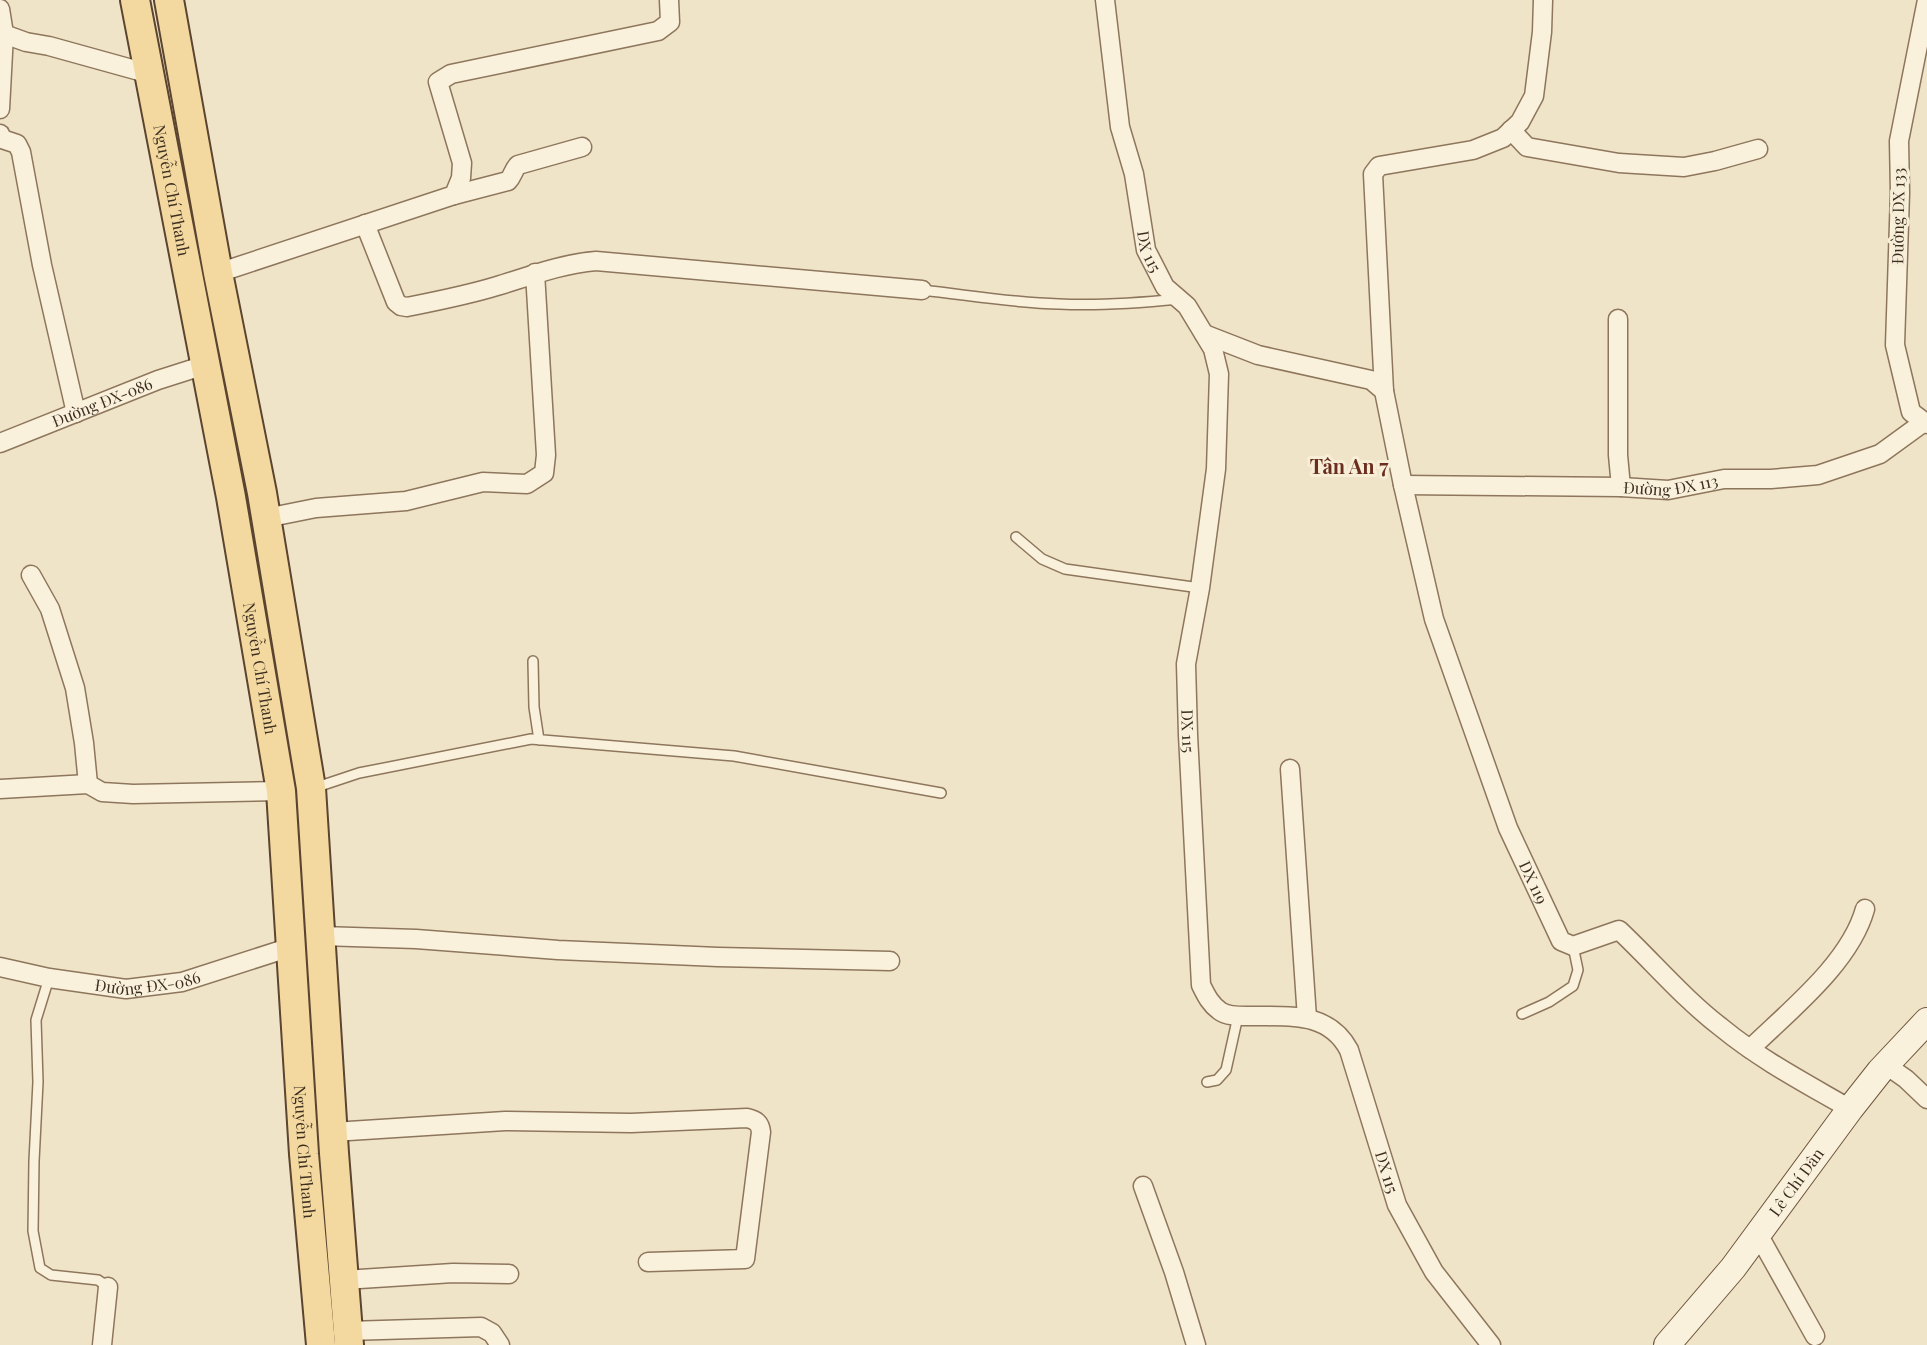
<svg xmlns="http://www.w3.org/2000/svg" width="1927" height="1345" viewBox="0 0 1927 1345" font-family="'Playfair Display',serif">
<rect width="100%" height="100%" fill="#f0e4c8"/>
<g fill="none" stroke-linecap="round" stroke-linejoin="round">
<g stroke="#8d765c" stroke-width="12">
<path id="lane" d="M922 290C968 295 1013 303 1059 304 1099 306 1139 303 1179 299
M1016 537 1042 559 1065 569 1200 588
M533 661 534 707 539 740
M314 788 359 773 531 739 734 756 941 793
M49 978 36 1020 38 1082 34 1161 33 1231 40 1268 51 1275 98 1280 108 1287
M1522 1014 1549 1002 1573 986 1578 970 1573 946
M1207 1082 1217 1080 1226 1070 1238 1016"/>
</g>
<g stroke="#8d765c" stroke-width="21">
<g id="street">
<path id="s1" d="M1105 0 1120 127 1134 174 1146 250 1165 287 1187 306 1213 349 1219 374 1216 469 1200 588 1186 664 1188 735 1201 985C1206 995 1210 1004 1220 1011 1226 1016 1239 1016 1247 1016 1286 1017 1328 1010 1349 1050L1397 1205 1434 1272 1491 1345"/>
<path d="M1927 0 1899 141 1900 193 1895 345 1911 412 1927 424"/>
<path d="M0 9 4 34 26 42 49 46 150 74"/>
<path d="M0 109 4 34"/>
<path d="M1511 130 1527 147 1619 163 1684 167 1715 161 1758 149"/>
<path d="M0 134 2 139 17 144 21 152 42 265 76 413"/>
<path d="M454 195 508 181C513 176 513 170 518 165L582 147"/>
<path d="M365 224 396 302 401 306 407 307C437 301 468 295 497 286 530 276 561 264 596 261L922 290"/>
<path d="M218 273 454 195 461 178 462 163 438 82 451 74 658 31 670 22 669 0"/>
<path d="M1618 319V455L1621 487"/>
<path id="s2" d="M1204 334 1258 355 1371 380 1384 391 1403 485 1434 619 1508 828 1561 941 1573 946 1619 930C1653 962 1684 999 1722 1028 1761 1060 1807 1084 1850 1109"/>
<path d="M1384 391 1373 174 1379 166 1473 150 1503 138 1520 122 1534 96 1542 32 1543 0"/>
<path id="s3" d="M0 443 158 380 205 365"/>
<path id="s4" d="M1403 485 1621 487 1668 490 1724 479H1771L1818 475 1880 454 1924 422"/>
<path d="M266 518 316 508 406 501 483 482 527 484 544 473 546 455 535 273"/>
<path d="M31 575 50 609 75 688 84 743 88 784"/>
<path d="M1290 769 1307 1018"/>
<path d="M0 789 88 784 102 792 133 794 281 791"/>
<path d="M321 936 416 939 558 950 718 957 890 961"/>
<path id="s5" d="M0 967 49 978 126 989 182 982 291 947"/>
<path d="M1750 1049C1790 1010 1850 963 1865 909"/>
<path d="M1886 1065 1906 1079 1927 1099"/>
<path d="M333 1132 505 1121 631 1123 747 1118C756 1120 760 1123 761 1132L745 1259 648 1262"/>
<path d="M1143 1186 1174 1272 1196 1345"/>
<path d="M1758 1234 1815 1336"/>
<path d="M344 1280 453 1273 509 1274"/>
<path d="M348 1331 481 1327 492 1333 500 1345"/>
<path d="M102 1345 108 1287"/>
</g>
</g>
<g stroke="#6f573f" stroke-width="28">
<g id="secondary">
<path id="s6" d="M1667 1345 1733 1268 1850 1109 1880 1071 1927 1021"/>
</g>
</g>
<g stroke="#5b4430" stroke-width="32">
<g id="primary">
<path id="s7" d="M135 0 231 497 281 791 304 1154 321 1345"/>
<path d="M169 0 218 273 262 493 311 788 334 1153 349 1345"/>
</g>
</g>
<use href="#lane" stroke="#faf1dc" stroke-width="9"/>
<use href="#street" stroke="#faf1dc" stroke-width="18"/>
<use href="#secondary" stroke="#faf1dc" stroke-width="26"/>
<use href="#primary" stroke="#f3d9a0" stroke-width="28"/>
</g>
<g text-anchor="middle" stroke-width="6" stroke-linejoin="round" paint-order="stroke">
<g font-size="16" fill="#3d2e20" stroke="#f7eed8">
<text dy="6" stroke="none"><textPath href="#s7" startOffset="194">Nguyễn Chí Thanh</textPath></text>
<text transform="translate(1898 216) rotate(-89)" y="6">Đường DX 133</text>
<text dy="6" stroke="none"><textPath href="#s1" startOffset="256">DX 115</textPath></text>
<text dy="6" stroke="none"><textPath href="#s3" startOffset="110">Đường ĐX-086</textPath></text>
<text dy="6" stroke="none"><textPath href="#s4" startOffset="268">Đường ĐX 113</textPath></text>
<text dy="6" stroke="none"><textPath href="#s7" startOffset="680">Nguyễn Chí Thanh</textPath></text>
<text dy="6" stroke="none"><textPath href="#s1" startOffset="760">DX 115</textPath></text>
<text dy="6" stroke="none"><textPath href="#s2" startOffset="706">DX 119</textPath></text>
<text dy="6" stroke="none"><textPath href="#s5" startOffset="150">Đường ĐX-086</textPath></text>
<text dy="6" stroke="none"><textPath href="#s7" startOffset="1166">Nguyễn Chí Thanh</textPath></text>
<text dy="6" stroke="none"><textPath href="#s1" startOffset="1317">DX 115</textPath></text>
<text dy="6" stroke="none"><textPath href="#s6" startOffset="208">Lê Chí Dân</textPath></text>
</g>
<g font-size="20" font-weight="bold" fill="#6b2e1e" stroke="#f7eed8">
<text x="1349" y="474">Tân An 7</text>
</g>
</g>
</svg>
